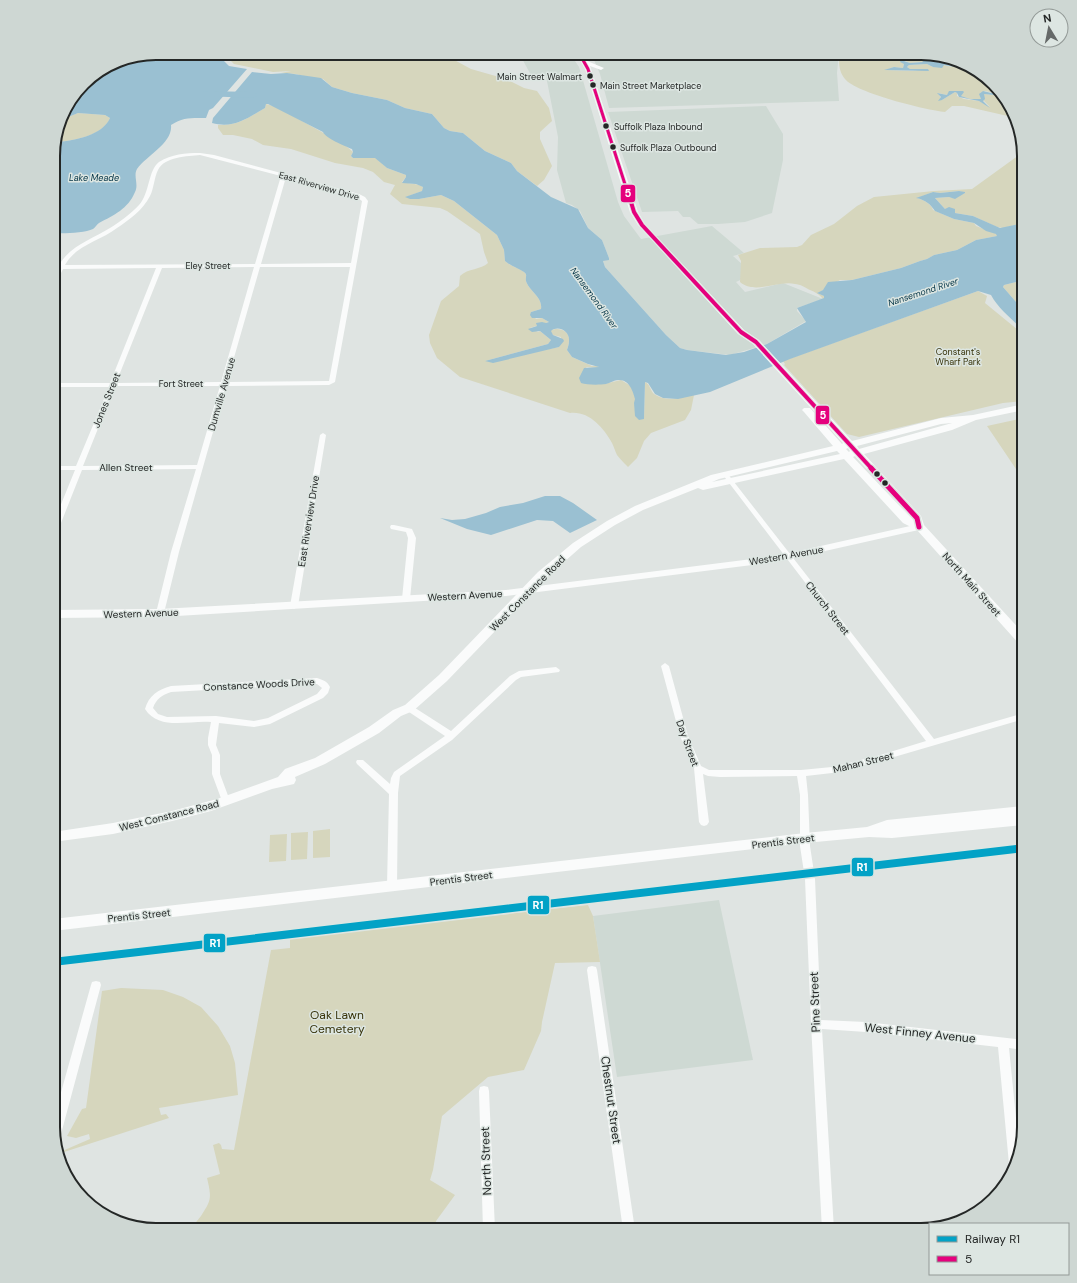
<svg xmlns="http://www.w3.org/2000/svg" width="1077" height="1283" viewBox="0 0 1077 1283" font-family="'DM Sans',sans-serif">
<rect width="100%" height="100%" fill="#dfe4e2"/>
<path fill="#ced9d3" d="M519 53H570L571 55 579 67 582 77 618 202 624 216 641 239 712 226 744 253 733 256 753 274 736 282 745 292 783 283 823 299 797 308V311L806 321 767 344 730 355 687 350 680 348 666 335 605 267 603 261 609 258 602 240 588 228 580 211 572 205 566 203 557 170 558 137 546 76 532 77Z
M591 53H839L837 73 839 101 609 108 600 74Z
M766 106 783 134V160L772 213 745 222 718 224H698L690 217H683L678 211 642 212 608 112Z
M719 900 753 1060 617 1077 593 916Z"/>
<path fill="#d6d6bd" d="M215 53H425L447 56 471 69 506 79 524 88 537 91 549 108 552 121 540 132V139L552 166 544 180 537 186 517 171 511 163 485 151 463 133 450 131 444 128 432 114 405 108 387 100 352 93 332 87 323 79 307 77 296 74 281 73 291 71 273 72 234 64 229 59 214 55Z
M840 53 883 54 882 59 887 56V54L884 53H911L921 57 923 62 910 63 903 60 904 64 903 68 894 67 885 70 913 71 928 69H910L907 67 909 65 927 64 933 67 944 65 952 67 949 65V63H938L941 62 939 59 928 61 922 54 928 53 972 67 1003 95 985 91 980 93 981 99H970L961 96 960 91H953L947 95 938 93 942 100 955 92 957 93V96L964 99 979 101 990 107 983 100 984 94 1004 96 1007 98 1012 117 964 106H952L945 112C926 110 856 93 845 79 839 72 838 62 840 53Z
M266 104 277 107 345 145 353 152 351 156 353 158 375 157 387 168 406 175V177L402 182C409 184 417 183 423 187L422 191 406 197 419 199 441 195 454 201 497 235 504 250 505 261C512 267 519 268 524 272 528 275 525 277 526 281 529 291 543 297 541 309L531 312 536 319 542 318 549 322 530 328 538 332 540 331 551 340 548 344 485 361 559 347 561 337 553 335 550 331C558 326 570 331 569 340 569 344 568 347 567 350L572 357 592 366H598L599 368 586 367 598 384H604L621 380 631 386 644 419 645 382C650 384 650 390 654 394 667 403 680 397 694 395L691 410 685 420 651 433 644 441 637 458 628 467C624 463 620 459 617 455 615 451 614 447 612 443 603 427 589 411 570 413L460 377 437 358 430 343 429 335 441 301 459 286 460 276C468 268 481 270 488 263L484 252 480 234 447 211 440 208 402 204 390 194 395 185 384 182 373 172 363 168 335 163 291 149 263 145 252 139 233 135H223L218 128V125C239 126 249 117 265 108Z
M78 113 105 115 110 118C104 135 75 140 60 142L57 148H53L61 120Z
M1023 152 1024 223 1003 228 997 227 973 216 955 213 945 209 935 198 949 197 953 198 965 193 959 191 940 193 933 192 917 198C923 200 931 203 933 210L954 219 974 223 976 226 997 234V236L976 240 957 250 934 255 927 259 920 261 901 268 852 280H840L818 293 824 296V298L823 299C819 294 815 292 810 290 806 288 800 284 795 284 778 280 755 295 740 282L741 261 738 255 760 248 797 247 802 245 811 235 834 224 857 206 874 197 934 191 972 189Z
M1024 280V311L1003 287 1004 285Z
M978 291 987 296 985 303 1024 335V401L1003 403 859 437 847 434 784 365 785 364 783 361Z
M1024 418V481L987 426Z
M330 829V857L313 858V831Z
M308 832 307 859 291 860V833Z
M287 834 286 861 269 862 270 835Z
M588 905 593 916 600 962 555 963 542 1022 541 1031 524 1070 488 1077 442 1116 433 1170 430 1180 455 1195 436 1221 435 1230H192C194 1224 197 1221 201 1216 211 1200 212 1199 207 1178L220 1174 213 1145 219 1143 221 1145 222 1149 234 1150 271 950 290 948V938Z
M121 988 163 990 183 997 201 1007 218 1026 230 1046 235 1063 238 1095 159 1108 161 1115 166 1114 169 1118 61 1153 60 1152 90 1139 89 1134 76 1138 67 1136 82 1109 86 1108 102 991Z"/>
<path fill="#9ac0d2" d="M156 53H209L208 56 223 60 229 66 247 69 213 108 209 110 206 118C192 118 183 117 171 125 173 143 147 155 137 169 133 176 139 184 135 192 128 209 114 215 99 223 97 224 95 228 93 229 85 233 62 234 53 233V148H57L60 142C75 140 103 135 110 118L105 115 78 113 61 120C67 96 93 71 116 61 128 56 143 55 156 53Z
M911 53H927L922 55 927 58 928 61 941 60 943 61 938 63H949V65L955 67 944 65 942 68 933 67 927 64 909 65 907 67 910 69H928L929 71 884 70 894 67 903 68 904 64 900 62 901 60 910 63 923 62 921 57Z
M252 72 271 74 287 73 321 78 332 87 352 93 387 100 405 108 432 114 444 128 450 131 463 133 485 151 511 163 517 171 551 197 578 209 588 228 602 240 609 258V260L603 261 605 267 666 335 680 348 687 350 726 355 744 352 767 344 806 322 797 308 824 298V296L817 293 823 290 828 282 852 280 901 268 920 261 927 259 934 255 957 250 976 240 997 236 996 234 986 231 974 223 954 219 935 211C930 204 926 200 916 198L933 192 940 193 959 191 965 192V193L955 199 949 197 935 198 945 209 949 207 955 209V213L973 216 1000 228 1024 223V280L1004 285 1003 287 1024 311V332C1013 319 999 310 991 295L978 291 790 359 710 392 678 399 663 398 655 394 648 383 645 382 644 419 639 420 635 416 634 403 635 399C633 391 629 379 618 380 614 380 610 383 606 384 599 385 587 385 581 383L579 378 584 368 599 367 588 364 572 357 567 350C568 347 569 344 569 341 570 331 558 325 551 331L553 335 563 339 564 341 559 347 493 363 485 361 548 344 551 340 540 331 532 332 528 329 537 326 536 323 542 322 546 323 549 322 542 318H532L530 315 531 312 541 309C543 297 529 291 526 281 525 277 528 275 524 272 518 268 512 267 505 261L504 250 497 235 454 201 441 195 419 199H410L405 197 422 191 423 187 416 184 402 183 406 177V175L387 168 375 158H353L351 156 353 152 352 149C345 146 325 138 323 132L268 104H266L265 108C247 118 234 129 212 123L213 118Z
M949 91H963L964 92 961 96 970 99H981L979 94 983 91 1004 96 984 94 985 99 983 101 990 108 979 101 959 97 957 93 955 92 942 100 938 101 941 97 937 93 947 95Z
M545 496H560L573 503 597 520 570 533 553 521 537 520 491 535 467 529 440 518 452 520 465 519 486 513 500 507 523 503Z"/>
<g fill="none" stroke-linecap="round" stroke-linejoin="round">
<path fill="#9ac0d2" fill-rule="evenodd" d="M206 91 254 92 258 95 254 98 203 96 202 94 203 92Z"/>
<path fill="#fafbfb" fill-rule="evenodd" d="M200 153 214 155 359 194 365 197 368 201 335 382 329 385 226 386 179 552 164 613 160 616 156 613 171 552 196 469 82 470 57 533 53 535V524L75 470H53V466H76L109 387H53V383H110L156 268 63 269 56 283 53 285V277L58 269H53V265H59C70 246 92 239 110 228 118 223 132 213 139 205 150 193 148 170 159 162 172 154 185 153 200 153ZM200 155 281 176 255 264 65 265C76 245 100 241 117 228 129 220 143 210 150 196 154 188 154 178 158 170 164 157 188 156 200 155ZM286 177 355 196 362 201 351 263 261 264ZM254 267 221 382 116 383 162 268ZM260 267H350L329 381 227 382ZM115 386H220L197 465 83 466Z
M323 433 326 435 298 606 294 609 290 606 320 435Z
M725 472 727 473 934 739 1024 713V719L877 762 832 773 806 776 808 795 810 846 815 879 821 1020 866 1022 1024 1040V1050L1009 1048 1019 1148 1014 1169 1011 1168 1009 1164 998 1047 866 1032 822 1029 834 1230H822L811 1024 805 879 800 846V795L797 776 720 777 708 776 703 774 709 822 707 825 704 826 701 825 699 822 694 768 680 736 661 666 665 663 669 666 688 736 701 766 709 770H801L832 767 877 756 926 741 723 475 722 474 723 473Z
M391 525H394L412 529 416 538 410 599 406 602 402 599 408 538 406 532 391 529 390 527Z
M556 667 560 670 559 672 521 677 516 680 452 740 400 776 398 793 397 886 395 889 392 890 389 889 387 886 389 794 357 764 356 762 357 760H363L390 784 391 778 394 772 445 736 406 710 405 708 406 706H412L451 731 510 676 519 671Z
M317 678C323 680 327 681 330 687L328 693 323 698 270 724 254 727 219 723 216 745 220 755V774L230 801 229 803 226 804 223 803 222 801 212 774V755L208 745V738L211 722C189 720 159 731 145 709 149 695 158 690 171 686ZM317 684 322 688 317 694 268 718 254 721 216 716 167 717 158 714 153 708C156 699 162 695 171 692Z
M592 966 596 967 597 970 635 1230H623L587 970 588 967Z
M96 981 100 982 101 985 61 1134 59 1138 56 1139 53 1128V1121L91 985 92 982Z
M484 1086 488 1087 489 1091 495 1230H483L479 1091 480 1087Z"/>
<path fill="#fafbfb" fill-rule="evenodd" d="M919 524 923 525 924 527 923 529 776 562 506 596 160 617 53 618V610L160 609 506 590 776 556Z
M1024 806V825L892 838 869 837 805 843 53 931V919L805 833 867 827 887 820Z"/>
<path fill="#fafbfb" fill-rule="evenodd" d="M576 53H582L587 61 604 68 601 70 590 66 638 212 645 224 744 330 759 340 852 441 941 418 973 415 1024 404V410L976 420 952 430 864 454 921 516 924 525 1024 634V646L1020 645 917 530 903 523 844 459 703 490 698 488 643 510 615 525 581 547 546 578 447 681 413 711 401 716 379 733 325 764 295 777 296 780 294 784 272 789 211 811 172 821 113 834 53 842V832L113 823 172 811 217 799 278 777 285 769 315 758 369 727 393 710 405 705 439 675 538 572 573 543 607 521 635 506 711 475 833 446 804 412 802 410 804 408H810L842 444 843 443 753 344 738 334 638 225 630 212 585 69ZM952 423 859 449 857 446 941 424ZM848 448 850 451 849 452 846 449ZM837 451 840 454 712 482 719 479ZM855 456 912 519 853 457Z"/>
<g stroke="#dde6e2" stroke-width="4.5">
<path id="bus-1-far2" d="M579 53 588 69 631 203"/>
</g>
<g stroke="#dde6e2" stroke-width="6">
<path id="bus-1-far1" d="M631 202 634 212 642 225 741 332 756 342 872 469"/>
</g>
<g stroke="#dde6e2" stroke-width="8">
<path id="bus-1" d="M871 468 917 518 919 527"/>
</g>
<use href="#bus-1-far2" stroke="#e5007d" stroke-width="3"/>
<use href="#bus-1-far1" stroke="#e5007d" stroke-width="4"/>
<use href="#bus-1" stroke="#e5007d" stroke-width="5"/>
<g stroke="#dde6e2" stroke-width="11">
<path id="rail-1" d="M53 962 1024 848"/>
</g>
<use href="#rail-1" stroke="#02a2c6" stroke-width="8"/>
</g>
<g fill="#242726" stroke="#dde6e2" stroke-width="1.5">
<circle cx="590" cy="76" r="3.5"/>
<circle cx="593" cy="85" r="3.5"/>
<circle cx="606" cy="126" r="3.5"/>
<circle cx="613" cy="147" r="3.5"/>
<circle cx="877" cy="474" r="3.5"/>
<circle cx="885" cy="483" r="3.5"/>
</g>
<g text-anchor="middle" stroke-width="3" stroke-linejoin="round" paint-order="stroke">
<g font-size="9" fill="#242726" stroke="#dde6e2" text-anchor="start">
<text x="582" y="80" text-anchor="end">Main Street Walmart</text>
<text x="600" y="89">Main Street Marketplace</text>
<text x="614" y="130">Suffolk Plaza Inbound</text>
<text x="620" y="151">Suffolk Plaza Outbound</text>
</g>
<g font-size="9" font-style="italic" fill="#023345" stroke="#dde6e2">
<text x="94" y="181">Lake Meade</text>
<text transform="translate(923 292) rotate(-18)" y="3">Nansemond River</text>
<text transform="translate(594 298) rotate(54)" y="3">Nansemond River</text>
</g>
<g font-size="9" fill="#242726" stroke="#dde6e2">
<text transform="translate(319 186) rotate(16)" y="3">East Riverview Drive</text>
<text x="208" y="269">Eley Street</text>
<text x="181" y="387">Fort Street</text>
</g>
<g font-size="9" fill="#38340b" stroke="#dde6e2">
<text x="958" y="355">Constant's<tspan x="958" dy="10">Wharf Park</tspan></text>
</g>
<g font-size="10" fill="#242726" stroke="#dde6e2">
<text transform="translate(221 394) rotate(-74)" y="4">Dumville Avenue</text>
<text transform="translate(106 400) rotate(-68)" y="4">Jones Street</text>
<text x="126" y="471">Allen Street</text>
<text transform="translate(308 521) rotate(-81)" y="4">East Riverview Drive</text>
<text transform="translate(786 555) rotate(-10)" y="4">Western Avenue</text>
<text transform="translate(972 584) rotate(48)" y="4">North Main Street</text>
<text transform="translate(527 593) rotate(-45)" y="4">West Constance Road</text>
<text transform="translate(465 595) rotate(-3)" y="4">Western Avenue</text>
<text transform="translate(828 608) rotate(52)" y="4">Church Street</text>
<text transform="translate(141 613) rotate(-2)" y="4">Western Avenue</text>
<text transform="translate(259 684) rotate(-3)" y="4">Constance Woods Drive</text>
<text transform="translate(688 743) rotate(70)" y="4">Day Street</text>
<text transform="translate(863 762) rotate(-14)" y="4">Mahan Street</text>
<text transform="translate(169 815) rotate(-14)" y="4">West Constance Road</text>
<text transform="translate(783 841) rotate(-7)" y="4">Prentis Street</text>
<text transform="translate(461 878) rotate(-7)" y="4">Prentis Street</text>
<text transform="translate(139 915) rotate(-6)" y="4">Prentis Street</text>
</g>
<g font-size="12" fill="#242726" stroke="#dde6e2">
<text transform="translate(815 1002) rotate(-92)" y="4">Pine Street</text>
<text transform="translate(920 1033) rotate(6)" y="4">West Finney Avenue</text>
<text transform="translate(611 1100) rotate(82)" y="4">Chestnut Street</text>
<text transform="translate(486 1161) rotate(-92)" y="4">North Street</text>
</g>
<g font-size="12" fill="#38340b" stroke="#dde6e2">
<text x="337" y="1019">Oak Lawn<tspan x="337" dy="14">Cemetery</tspan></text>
</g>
</g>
<path d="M0 0H1077V1283H0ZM156 60H921A96 96 0 0 1 1017 156V1127A96 96 0 0 1 921 1223H156A96 96 0 0 1 60 1127V156A96 96 0 0 1 156 60Z" fill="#ced7d3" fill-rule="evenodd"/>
<path fill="none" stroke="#242726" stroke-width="2" d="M156 60H921A96 96 0 0 1 1017 156V1127A96 96 0 0 1 921 1223H156A96 96 0 0 1 60 1127V156A96 96 0 0 1 156 60Z"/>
<g stroke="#dde6e2" stroke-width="1.5">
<rect x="620" y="184" width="16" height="19" rx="4" fill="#e5007d"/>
<rect x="815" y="405" width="15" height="20" rx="4" fill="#e5007d"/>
<rect x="851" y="857" width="23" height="20" rx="4" fill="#02a2c6"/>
<rect x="527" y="895" width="23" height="20" rx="4" fill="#02a2c6"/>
<rect x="203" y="933" width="23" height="20" rx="4" fill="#02a2c6"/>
</g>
<g font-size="11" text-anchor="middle" font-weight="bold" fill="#fff">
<text x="628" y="197">5</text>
<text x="823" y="419">5</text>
<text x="862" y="871">R1</text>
<text x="538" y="909">R1</text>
<text x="215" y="947">R1</text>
</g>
<rect x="929" y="1223" width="140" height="52" fill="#dde6e2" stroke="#939a97"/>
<rect x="937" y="1236" width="20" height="6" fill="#02a2c6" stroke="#939a97"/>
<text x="965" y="1243" font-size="12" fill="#242726">Railway R1</text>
<rect x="937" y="1256" width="20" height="6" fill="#e5007d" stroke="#939a97"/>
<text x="965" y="1263" font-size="12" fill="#242726">5</text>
<g transform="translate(1049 28) rotate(350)"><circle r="19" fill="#dde6e2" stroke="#939a97"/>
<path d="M0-3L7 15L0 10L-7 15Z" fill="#656968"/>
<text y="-6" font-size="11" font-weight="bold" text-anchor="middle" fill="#242726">N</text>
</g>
</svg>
